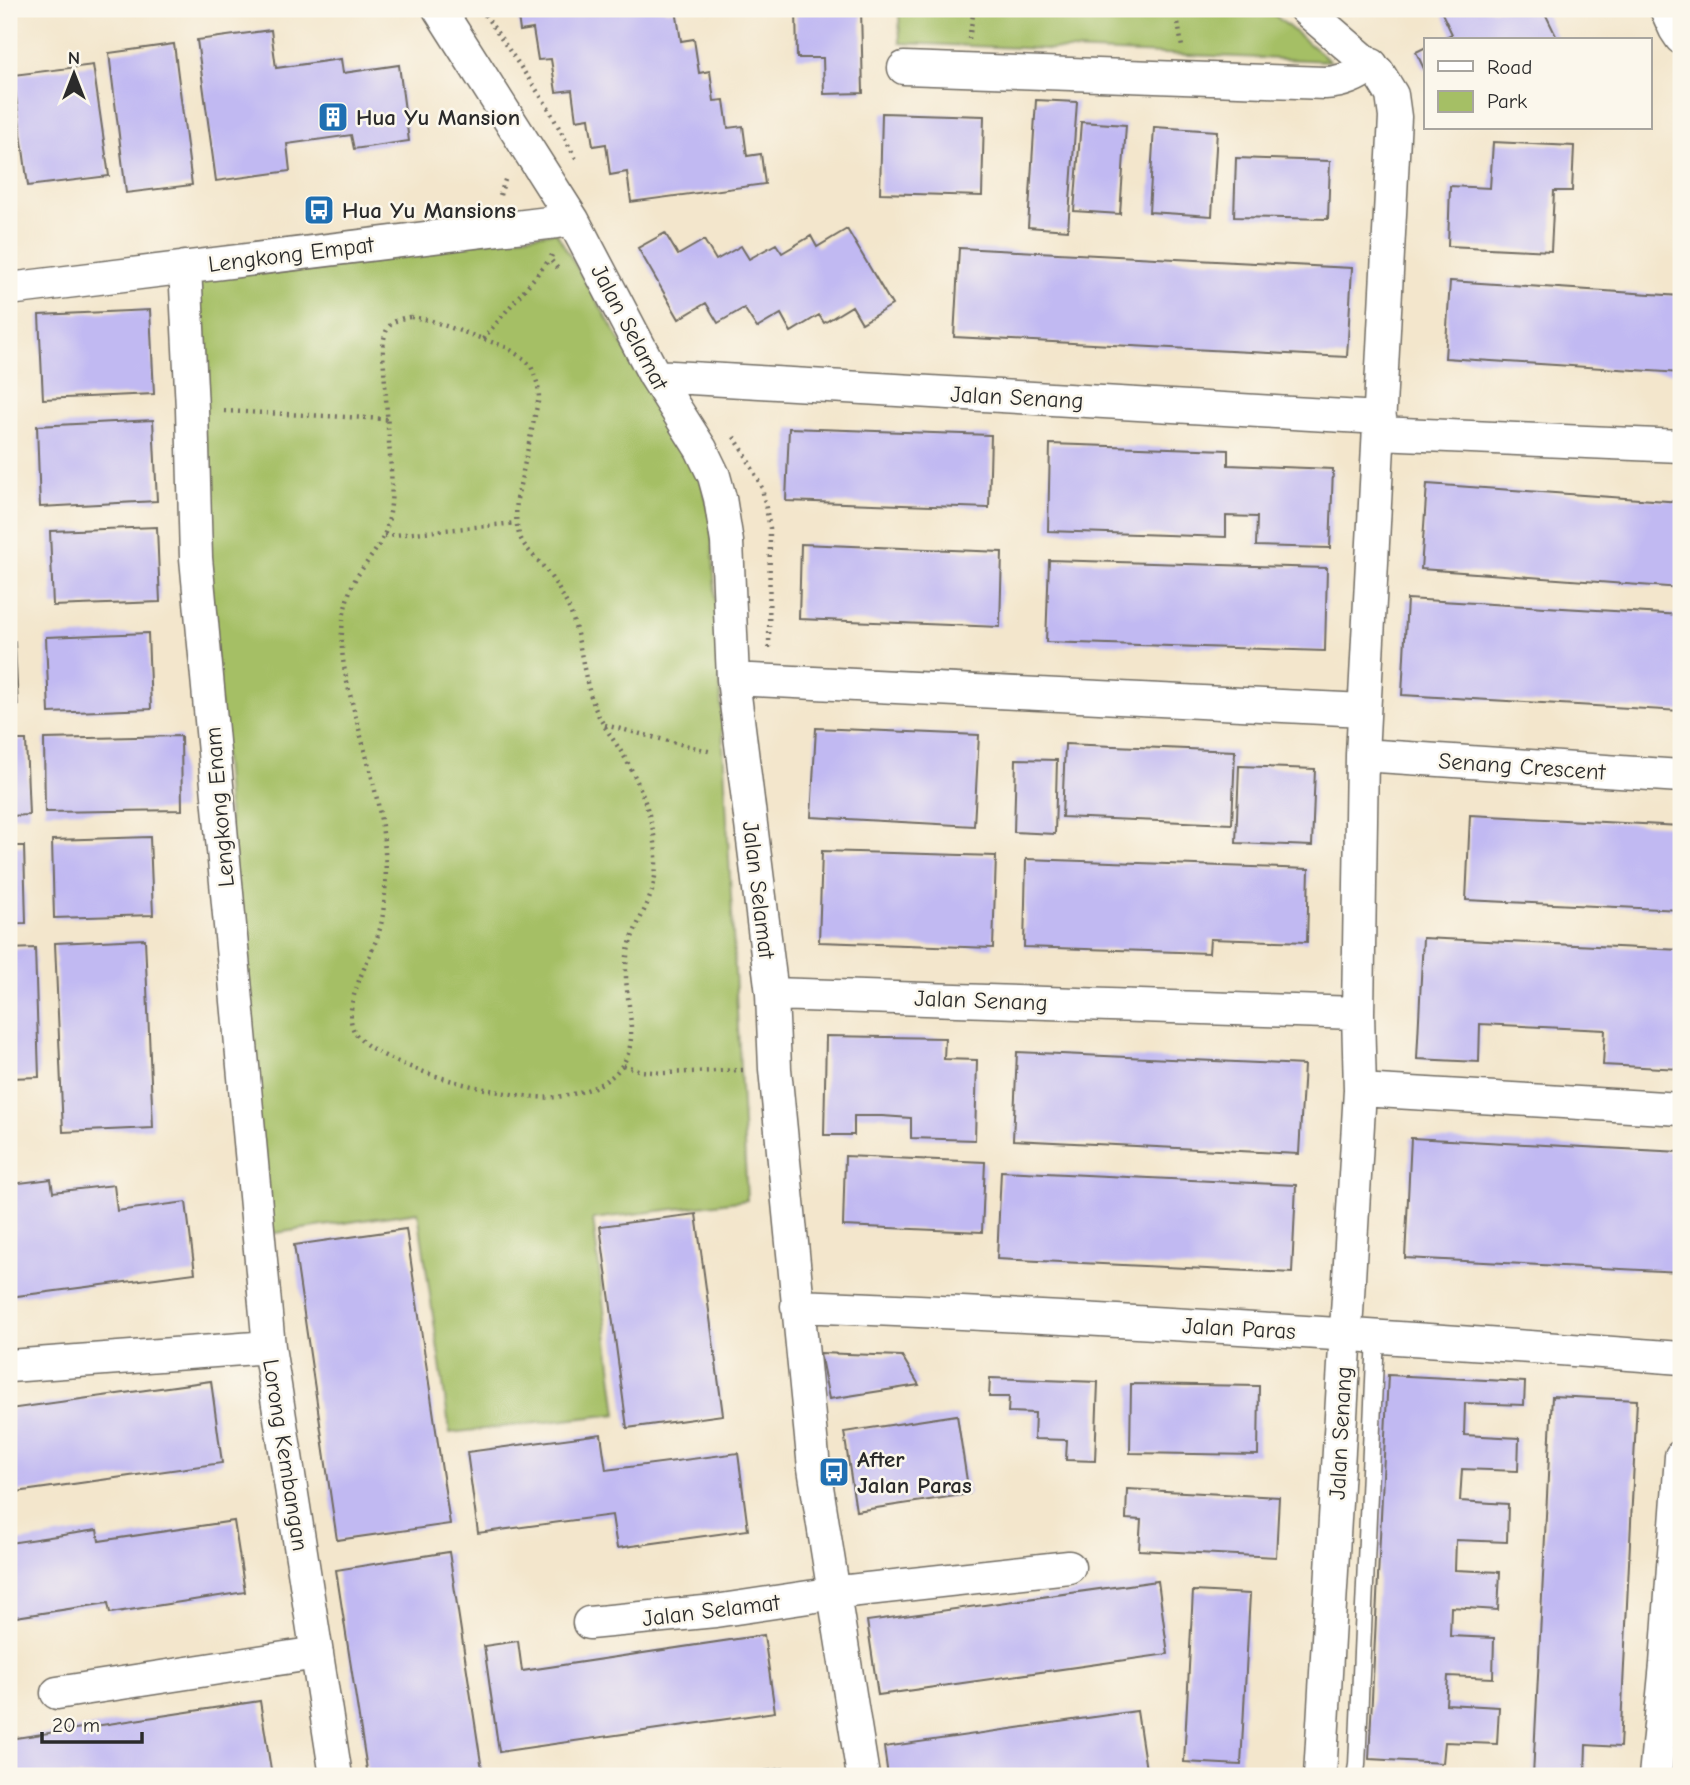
<svg xmlns="http://www.w3.org/2000/svg" width="1690" height="1785" viewBox="0 0 1690 1785" font-family="'Comic Neue',sans-serif">
<rect width="100%" height="100%" fill="#fbf7ec"/>
<filter id="ink" filterUnits="userSpaceOnUse"><feTurbulence type="fractalNoise" baseFrequency=".0143" numOctaves="2"/><feDisplacementMap in="SourceGraphic" scale="14" xChannelSelector="R" yChannelSelector="G"/><feConvolveMatrix kernelMatrix="1 2 1 2 8 2 1 2 1" color-interpolation-filters="sRGB"/></filter>
<filter id="wash" filterUnits="userSpaceOnUse"><feTurbulence type="fractalNoise" baseFrequency=".00686" numOctaves="4" result="noise"/><feDisplacementMap in="SourceGraphic" scale="28" xChannelSelector="R" yChannelSelector="G"/><feGaussianBlur stdDeviation="1.57" result="paint"/><feColorMatrix in="noise" values="0 0 0 0 0 0 0 0 0 0 0 0 0 0 0 0 0 1.4 0 .05"/><feComposite in="paint" operator="in"/></filter>
<g filter="url(#wash)">
<rect width="100%" height="100%" fill="#f3e6cc"/>
<path fill="#a5bf65" stroke="#687548" stroke-width="2" d="M899 9H1267L1330 61 900 43Z
M556 232 690 459 701 480 711 516 747 1200 593 1219 617 1414 450 1433 418 1212 262 1235 208 561 197 279Z"/>
<g id="blocks">
<path fill="#c1b9f2" d="M517 9H665V11L676 10 681 41 694 39 699 73 710 71 714 101 724 100 728 128 743 126 747 156 761 154 765 184 631 202 627 172 610 175 606 144 593 146 589 118 576 120 572 90 556 92 551 59 538 60 533 29 520 31Z
M796 9H861L863 93 824 94 823 58H797Z
M1440 9H1543L1558 40H1440L1452 34Z
M271 30 276 68 341 59 343 73 399 65 409 141 354 149 351 135 287 144 290 171 216 181 197 40Z
M174 44 192 185 126 193 109 53Z
M1426 47V73L1416 52Z
M93 65 109 176 28 186 13 75Z
M1036 100 1077 102 1068 230 1028 227Z
M882 113 984 116 982 196 880 193Z
M1081 122 1126 125 1120 214 1074 211Z
M1154 127 1217 131 1212 216 1149 212Z
M1493 142 1574 146 1572 191H1554L1551 251 1448 246 1450 186 1490 188Z
M1236 158 1330 161 1328 219 1234 217Z
M847 229 892 305 862 323 852 306 824 323 819 315 791 332 781 314 757 328 744 308 718 323 706 303 679 319 638 248 665 233 678 255 704 240 716 260 741 246 749 259 776 244 782 253 811 236 817 247Z
M959 248 1352 268 1347 357 954 337Z
M1450 281 1681 296V373L1445 358Z
M150 310 154 394 43 399 39 315Z
M153 420 157 501 40 507 37 426Z
M789 428 991 435 989 508 786 501Z
M1050 444 1228 450V465L1333 469 1330 548 1256 546 1257 517 1226 516V537L1048 531Z
M1427 484 1681 502V588L1421 569Z
M157 527 160 602 53 606 50 531Z
M801 544 1002 552 1000 627 799 619Z
M1049 560 1327 568 1325 651 1046 642Z
M1407 599 1681 615V711L1402 695Z
M148 633 151 709 49 713 46 637Z
M9 642H15L18 706H9Z
M816 728 979 735 974 826 811 817Z
M181 736 182 810 45 812 44 739Z
M9 740H26L29 815 9 816Z
M1065 744 1235 751 1232 824 1062 817Z
M1016 759 1057 760 1055 834 1014 832Z
M1239 766 1315 769 1312 846 1236 843Z
M1470 815 1681 826V910L1466 900Z
M150 837 153 915 54 918 52 840Z
M9 846H24L26 923 9 924Z
M822 851 996 856 993 948 819 942Z
M1026 859 1309 869 1307 942 1210 939 1209 953 1024 947Z
M1423 938 1681 950V1069L1603 1065 1605 1030 1480 1024 1479 1062 1417 1059Z
M145 939 153 1128 63 1132 55 943Z
M35 948 39 1077 9 1078V949Z
M826 1036 945 1038 944 1059 977 1060 975 1140 911 1138V1118L882 1116H854V1135H824Z
M1017 1052 1304 1065 1299 1154 1013 1140Z
M1411 1138 1681 1152V1272L1405 1258Z
M845 1156 985 1162 982 1232 843 1226Z
M1001 1171 1296 1185 1292 1273 997 1259Z
M9 1172H10L12 1184 51 1179 53 1192 114 1185 117 1211 186 1202 195 1273 9 1297Z
M696 1214 723 1415 627 1428 600 1226Z
M406 1229 450 1524 337 1540 294 1245Z
M820 1353 902 1356 919 1385 829 1399Z
M1388 1375 1525 1382 1524 1405 1465 1403 1464 1435 1519 1438 1518 1471 1462 1469 1460 1501 1508 1504 1507 1542 1456 1540 1455 1570 1500 1572 1498 1610 1451 1607 1450 1636 1494 1638 1493 1678 1448 1676 1446 1704 1499 1707 1497 1744 1445 1742 1443 1763 1369 1759Z
M990 1378 1098 1382 1095 1461 1066 1460 1067 1440 1034 1439 1035 1413 1008 1412 1009 1397H989Z
M211 1381 222 1463 9 1493V1409Z
M1131 1384 1259 1386 1258 1455 1130 1453Z
M1552 1396 1637 1400 1620 1747 1586 1745 1585 1776H1533Z
M957 1415 969 1494 856 1511 844 1432Z
M601 1434 606 1470 738 1453 748 1530 617 1548 612 1515 478 1533 467 1452Z
M1127 1489 1279 1497 1276 1557 1139 1550 1141 1520 1126 1519Z
M234 1521 245 1592 110 1613 108 1603 9 1618V1543L97 1530 99 1541Z
M449 1552 483 1776H368L336 1570Z
M1158 1581 1168 1654 878 1695 867 1621Z
M1193 1591 1250 1594 1241 1765 1184 1762Z
M764 1635 775 1712 499 1752 484 1646 518 1641 522 1671Z
M260 1701 272 1776H9V1739Z
M1137 1711 1147 1776H888L884 1747Z
M784 1768 785 1776H736V1775Z"/>
</g>
</g>
<g filter="url(#ink)">
<use href="#blocks" fill-opacity="0" stroke="#716c63" stroke-width="2"/>
<g fill="none" stroke-linecap="round" stroke-linejoin="round">
<g stroke="#716c63" stroke-width="19">
<path id="lane" d="M1355 1776 1357 1765 1376 1336"/>
</g>
<g stroke="#716c63" stroke-width="35">
<path id="street" d="M439 9 573 220 655 376 701 449 714 476 720 498 727 542 733 679 772 994 775 1069 814 1468 863 1776
M1305 9 1378 72 1392 95 1395 117 1362 755 1358 1013 1360 1090 1320 1776
M1666 9 1675 29 1681 38
M904 68 1325 83C1344 82 1356 76 1372 65
M185 267 192 409 196 558 269 1347 336 1776
M9 289 573 220
M655 376 1380 418
M1379 433 1681 446
M733 679 1364 710
M1362 755 1681 776
M772 994 1358 1013
M1360 1090 1681 1109
M797 1306C1092 1317 1387 1336 1681 1358
M9 1366 269 1347
M589 1623 715 1611 849 1591 1069 1567
M57 1693 317 1653
M1655 1776 1666 1664 1681 1456"/>
</g>
<path stroke="#716c63" stroke-width="4.5" stroke-dasharray="2 5" stroke-linecap="butt" d="M481 9 546 104 576 159
M1176 9 1182 47
M969 39 974 9
M500 195 506 177
M552 255 550 259 559 270
M411 317 429 320 506 347 524 359 531 366 538 385 539 397 517 499C516 513 515 526 521 539 525 548 534 556 541 564 551 576 560 590 567 604 582 636 581 672 594 705 600 722 612 737 622 753 638 779 648 806 654 835 657 854 657 873 652 891 643 918 627 937 626 967 625 988 631 1009 631 1031 633 1076 594 1092 556 1097 517 1102 372 1067 354 1031 341 1004 371 959 379 932 383 920 384 905 385 892 390 834 371 774 356 718 349 690 340 661 342 631 343 613 347 594 356 578 366 562 380 548 386 530 395 501 391 472 389 442 387 413 385 383 383 354 383 332 387 319 411 317Z
M483 339 550 259
M224 411 387 419
M734 437 744 452 762 488 770 528 769 648
M384 536 516 523
M605 725 712 752
M623 1065 641 1071 663 1073 743 1070"/>
<use href="#lane" stroke="#fff" stroke-width="16"/>
<use href="#street" stroke="#fff" stroke-width="32"/>
</g>
</g>
<defs>
<g id="building-square" transform="scale(1.575)"><rect x="-9" y="-9" width="18" height="18" rx="4" fill="#1f6fb2" stroke="#fbf7ec"/><path d="M-4-6H4V6H1V3H-1V6H-4ZM-2.5-4.3h1.7v1.8h-1.7ZM.8-4.3h1.7v1.8H.8ZM-2.5-1h1.7V.8h-1.7ZM.8-1h1.7V.8H.8Z" fill="#fff"/></g>
<g id="bus-square" transform="scale(1.575)"><rect x="-9" y="-9" width="18" height="18" rx="4" fill="#1f6fb2" stroke="#fbf7ec"/><path d="M-5-6H5V4H4V6H2V4H-2V6H-4V4H-5ZM-3.5-4V0h7V-4ZM-3.5 1.2v1.5H-2V1.2ZM2 1.2v1.5H3.5V1.2Z" fill="#fff"/></g>
</defs>
<g fill-rule="evenodd">
<use href="#building-square" x="333" y="117"/>
<use href="#bus-square" x="319" y="210"/>
<use href="#bus-square" x="834" y="1472"/>
</g>
<g text-anchor="middle" stroke-width="5" stroke-linejoin="round" paint-order="stroke">
<g font-size="23" font-weight="bold" fill="#2b2b2b" stroke="#fbf7ec" text-anchor="start">
<text x="356" y="125">Hua Yu Mansion</text>
<text x="342" y="218">Hua Yu Mansions</text>
<text x="857" y="1467">After<tspan x="857" dy="26">Jalan Paras</tspan></text>
</g>
<g font-size="23" fill="#2b2b2b" stroke="#fbf7ec">
<text transform="translate(291 254) rotate(-7)" y="8">Lengkong Empat</text>
<text transform="translate(630 327) rotate(62)" y="8">Jalan Selamat</text>
<text transform="translate(1017 397) rotate(3)" y="8">Jalan Senang</text>
<text transform="translate(1522 766) rotate(4)" y="8">Senang Crescent</text>
<text transform="translate(219 807) rotate(-95)" y="8">Lengkong Enam</text>
<text transform="translate(759 890) rotate(83)" y="8">Jalan Selamat</text>
<text transform="translate(981 1000) rotate(2)" y="8">Jalan Senang</text>
<text transform="translate(1239 1328) rotate(3)" y="8">Jalan Paras</text>
<text transform="translate(1340 1433) rotate(-87)" y="8">Jalan Senang</text>
<text transform="translate(286 1455) rotate(81)" y="8">Lorong Kembangan</text>
<text transform="translate(711 1610) rotate(-7)" y="8">Jalan Selamat</text>
</g>
</g>
<rect width="1690" height="1785" fill="none" stroke="#fbf7ec" stroke-width="35"/>
<rect x="1424" y="38" width="228" height="91" fill="#fbf7ec" stroke="#a8a59f" stroke-width="2"/>
<rect x="1438" y="61" width="35" height="10" fill="#ffffff" stroke="#a8a59f" stroke-width="2"/>
<text x="1487" y="74" font-size="21" fill="#2b2b2b">Road</text>
<rect x="1438" y="91" width="35" height="21" fill="#a5bf65" stroke="#a8a59f" stroke-width="2"/>
<text x="1487" y="108" font-size="21" fill="#2b2b2b">Park</text>
<g transform="translate(74 74)" stroke="#fbf7ec" stroke-width="5" paint-order="stroke">
<path d="M0-5L12 26L0 18L-12 26Z" fill="#2b2b2b"/>
<text y="-10" font-size="19" font-weight="bold" text-anchor="middle" fill="#2b2b2b">N</text>
</g>
<path d="M42 1732v10h100v-10" fill="none" stroke="#2b2b2b" stroke-width="3.5"/>
<text x="52" y="1732" font-size="21" fill="#2b2b2b" stroke="#fbf7ec" stroke-width="5" paint-order="stroke">20 m</text>
</svg>
